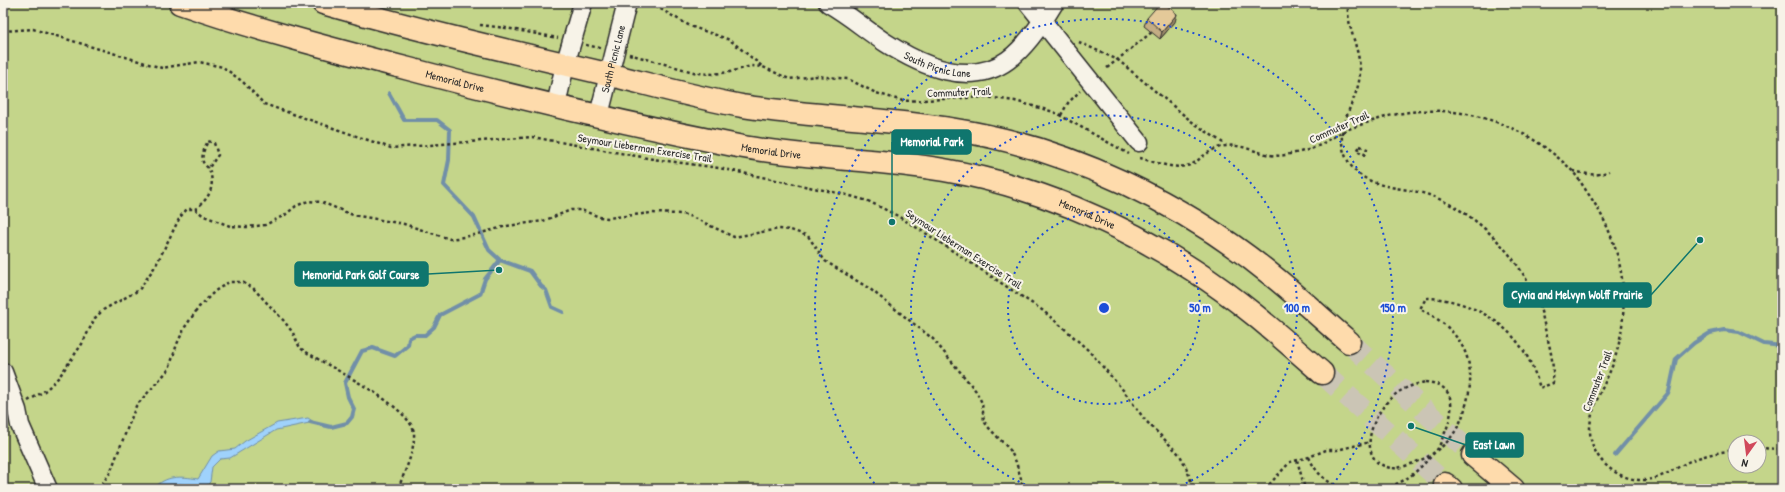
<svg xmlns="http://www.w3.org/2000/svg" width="1785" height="492" viewBox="0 0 1785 492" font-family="'Patrick Hand',sans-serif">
<rect width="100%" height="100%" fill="#f3ebd8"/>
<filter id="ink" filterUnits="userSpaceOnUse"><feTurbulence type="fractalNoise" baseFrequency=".025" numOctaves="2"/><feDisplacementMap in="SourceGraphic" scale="8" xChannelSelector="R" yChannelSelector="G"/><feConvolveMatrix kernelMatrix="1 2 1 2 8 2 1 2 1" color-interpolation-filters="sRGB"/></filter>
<g filter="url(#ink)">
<path fill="#c4d58a" stroke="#78805a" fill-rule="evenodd" d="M3 3H1782V489H3ZM1735 442H1759V466H1735Z"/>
<path fill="#9fd2fc" stroke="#718fa8" d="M308 418 314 422 276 430 230 458 220 459 212 467 210 482 205 487 180 484 169 485 163 489H153C166 475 180 476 198 479L212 456 219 451 235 449 245 441 277 423Z"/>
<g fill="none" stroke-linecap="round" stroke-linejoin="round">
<path stroke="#718fa8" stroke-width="4" d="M500 260 530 271 541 286 546 290 552 307 563 312
M310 422 331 427 347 423 352 417 354 409 348 397 345 383 362 351 373 348 395 356 408 345 409 338 415 335H425L434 327 440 315 480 294 485 279 500 260 489 250 474 217 444 185 449 160 450 130 437 120H404L389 93
M1615 455 1669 392 1676 359 1694 343 1710 333 1724 330 1739 332 1764 344 1782 346"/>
<path stroke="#cbc5b5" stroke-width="22" stroke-dasharray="22 11" stroke-linecap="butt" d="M1349 342 1473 455
M1322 373 1445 484"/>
<g stroke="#2b2b2b" stroke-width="21">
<g id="minor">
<path id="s1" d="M828 3C849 15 866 30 886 43 920 65 970 88 1008 60 1027 46 1042 23 1054 3"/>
<path d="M1028 3 1139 142"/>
<path d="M556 105 565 65 583 3"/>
<path id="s2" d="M599 115 627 3"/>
<path d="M3 372 17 410 20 425 48 489"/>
</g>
</g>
<g stroke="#2b2b2b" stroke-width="25">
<g id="major">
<path id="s3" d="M180 3C255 29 332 49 409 69 518 98 627 124 738 146 806 159 876 158 944 170 1032 185 1119 222 1193 270 1240 300 1281 337 1322 373"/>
<path d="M323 3C417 30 512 52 607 74 652 85 697 98 742 106 813 117 885 118 956 130 1070 148 1185 204 1274 277 1300 298 1324 321 1349 342"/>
<path d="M1473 455 1513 489"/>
<path d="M1445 484 1451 489"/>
</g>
</g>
<path stroke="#2b2b2b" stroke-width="2.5" stroke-dasharray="3 3" stroke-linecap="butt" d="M650 3 690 26 730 40 763 67
M1348 3C1346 27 1360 48 1360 71 1360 103 1329 127 1348 161 1364 190 1402 186 1429 195 1479 213 1523 260 1540 309 1543 316 1544 325 1546 333 1551 350 1554 366 1553 383L1540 388C1535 372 1529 357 1519 344 1498 316 1460 298 1426 298L1420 309C1461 329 1479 361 1466 405 1463 418 1456 433 1446 443 1443 446 1438 449 1435 452 1419 470 1405 484 1381 489
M480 25 506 28 558 38
M3 31 33 29 162 68 199 62 223 67 243 82 264 104 391 148 532 137 653 159 719 168 847 195 868 201 896 215 927 234 1042 310 1066 330 1089 351 1123 390 1145 420 1180 455 1186 467 1194 489
M1079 42 1118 60 1191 121 1226 145
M586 45 600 48
M629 54 697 73 713 74 730 72 751 66 763 67 789 79 817 76 848 79 876 93 903 101 986 97 1015 101 1054 112 1129 154
M1107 68 1152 32
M1061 115 1068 103 1080 91
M1360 146 1367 149 1364 155 1357 151Z
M1140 158C1155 162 1179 172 1194 163 1204 156 1213 147 1226 146 1246 143 1264 159 1285 155 1295 153 1307 151 1316 147 1324 143 1332 138 1340 133 1352 127 1366 123 1379 119 1442 98 1516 118 1564 163 1574 171 1580 181 1587 192 1622 241 1633 300 1615 358 1608 381 1591 403 1590 428 1589 457 1615 480 1643 480 1661 480 1675 468 1690 461 1704 455 1720 452 1735 450
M1573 171C1587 174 1597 177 1609 171
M195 209C209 199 216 187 209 169 207 167 204 164 203 162 201 155 205 147 208 141L214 143 218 155 208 169
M1425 382C1459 384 1454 414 1443 437 1441 441 1439 448 1436 451 1428 458 1408 466 1397 468 1391 469 1382 466 1377 462 1360 444 1376 413 1390 399 1400 389 1412 385 1425 382Z
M28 401 46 390 59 377 82 344 95 318 103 310 139 290 156 265 180 217 187 209H195L204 216 230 226 247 227 265 225 285 215 296 206 308 201 321 202 353 215 404 224 450 239 470 236 507 226 543 221 571 210H581L600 217 608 218 651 213 682 214 692 217 734 237 779 229 791 230 808 236 825 261 870 289 933 339 976 391 982 403 984 421 988 427 1010 450 1016 462 1024 489
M1759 448 1782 449
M1309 457C1316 474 1328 484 1345 489
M1297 460 1305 489
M98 489 110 473 136 406 169 369 177 344 185 327 199 307 215 291 229 282H242L253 288 284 321 293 333 300 348C324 365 411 405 414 433 415 451 404 473 398 489
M1265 489 1290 462 1309 457 1326 450H1337L1370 442"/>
<use href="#minor" stroke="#f7f3e8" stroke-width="18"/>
<use href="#major" stroke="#fedbac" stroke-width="22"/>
</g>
<path fill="#c4ad84" stroke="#2b2b2b" d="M1147 18 1175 22 1160 39 1144 26Z"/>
<path fill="#a08d6b" stroke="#2b2b2b" d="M1177 14 1175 22 1160 39 1162 32Z"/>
<path fill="#e4c999" stroke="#2b2b2b" d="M1160 3H1164L1177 14 1162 32 1147 18Z"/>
</g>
<g fill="none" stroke="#1d4ed8" stroke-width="2" stroke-dasharray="2 4">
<circle cx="1104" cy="308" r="96"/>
<path d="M1036 489A193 193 0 1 1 1172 489"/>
<path d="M878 488A289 289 0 1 1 1330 488"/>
</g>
<g text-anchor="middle" stroke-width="4" stroke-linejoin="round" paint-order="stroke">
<g font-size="11" fill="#2b2b2b" stroke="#f7f3e8">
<text dy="4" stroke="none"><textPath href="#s2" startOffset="58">South Picnic Lane</textPath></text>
<text dy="4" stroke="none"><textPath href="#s1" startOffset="127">South Picnic Lane</textPath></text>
<text dy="4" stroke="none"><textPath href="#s3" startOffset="286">Memorial Drive</textPath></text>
<text transform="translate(959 92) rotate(-2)" y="4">Commuter Trail</text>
<text transform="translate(1339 127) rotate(-24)" y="4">Commuter Trail</text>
<text transform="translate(645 148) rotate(9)" y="4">Seymour Lieberman Exercise Trail</text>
<text dy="4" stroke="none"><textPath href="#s3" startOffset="610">Memorial Drive</textPath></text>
<text dy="4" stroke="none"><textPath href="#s3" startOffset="934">Memorial Drive</textPath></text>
<text transform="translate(964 249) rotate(33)" y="4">Seymour Lieberman Exercise Trail</text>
<text transform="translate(1597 381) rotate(-69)" y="4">Commuter Trail</text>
</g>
</g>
<circle cx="1104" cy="308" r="6" fill="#1d4ed8" stroke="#f7f3e8" stroke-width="2"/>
<g font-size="12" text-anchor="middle" font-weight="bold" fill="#1d4ed8" stroke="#f7f3e8" stroke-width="4" stroke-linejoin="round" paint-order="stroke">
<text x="1200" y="312">50 m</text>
<text x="1297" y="312">100 m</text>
<text x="1393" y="312">150 m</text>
</g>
<path fill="none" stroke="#0f766e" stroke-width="1.5" d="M892 222L892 142M499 270L428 274M1700 240L1651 295M1411 426L1466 445"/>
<g fill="#0f766e" stroke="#f7f3e8" stroke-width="1.5">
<circle cx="892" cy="222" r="4"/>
<circle cx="499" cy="270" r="4"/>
<circle cx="1700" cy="240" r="4"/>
<circle cx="1411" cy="426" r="4"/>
</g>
<g fill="#0f766e" stroke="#0f766e" stroke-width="1.5">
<rect x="892" y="130" width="79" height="24" rx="4"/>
<rect x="295" y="262" width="133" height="24" rx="4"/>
<rect x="1504" y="283" width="147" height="24" rx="4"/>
<rect x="1466" y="433" width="57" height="24" rx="4"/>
</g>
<g font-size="12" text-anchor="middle" font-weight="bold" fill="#fff">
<text x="932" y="146">Memorial Park</text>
<text x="361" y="279">Memorial Park Golf Course</text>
<text x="1577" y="299">Cyvia and Melvyn Wolff Prairie</text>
<text x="1494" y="449">East Lawn</text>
</g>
<rect width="1785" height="492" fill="none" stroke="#f7f3e8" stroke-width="16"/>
<rect x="8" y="8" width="1769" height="476" fill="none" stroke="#2b2b2b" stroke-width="1.5" filter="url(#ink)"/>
<g transform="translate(1747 454) rotate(194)"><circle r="19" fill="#f7f3e8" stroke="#a5a39c"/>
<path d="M0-3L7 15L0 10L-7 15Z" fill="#d1495b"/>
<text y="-6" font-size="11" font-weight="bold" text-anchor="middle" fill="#2b2b2b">N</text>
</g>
</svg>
